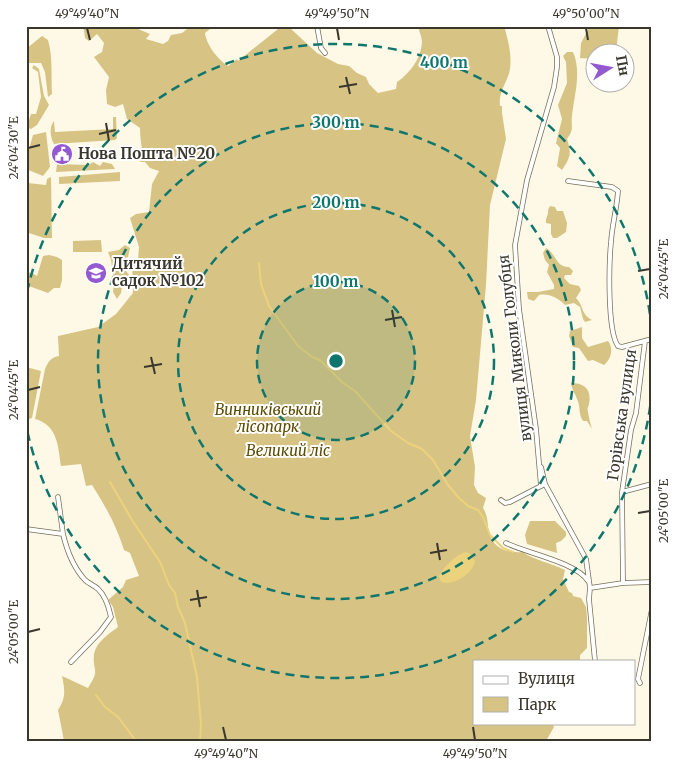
<svg xmlns="http://www.w3.org/2000/svg" width="678" height="767" viewBox="0 0 678 767" font-family="Merriweather,serif">
<rect width="100%" height="100%" fill="#fef9e6"/>
<path fill="#d7c484" d="M80 26H131L150 34 146 39 163 44 168 41 171 35 182 33 191 26H214L205 33C206 44 218 60 228 66L237 59 238 61 278 29 290 28 317 53 338 64 349 66 357 73 366 77 369 84 378 93 396 89 397 82C410 73 421 59 422 42 422 37 419 31 418 26H504C508 40 512 54 510 69 508 82 498 91 500 106H502V113L506 139 490 205 486 285 476 400 470 436 475 467 474 485 478 493 486 498 483 508C490 519 486 528 491 538 497 550 510 553 522 552 535 560 550 563 565 570L563 579 569 592 572 593 573 596 581 598 586 607 587 617V648L580 655V661H474V723H552L554 727 546 741H64L58 710C66 698 65 690 62 676L88 688C101 668 92 672 94 654 96 642 110 633 118 627L113 607 108 600 123 587 126 580 139 576 130 553 124 550C116 525 106 507 92 485L86 486 81 464 61 466C58 447 58 425 35 419L45 369C48 362 51 357 59 356L58 336 98 327 116 314 133 293 132 261 138 260 139 247 130 218 136 214 149 212 152 184 159 171 150 168 145 162H140L141 159 143 158C142 147 140 139 140 128L127 119 123 104 115 107 107 104 106 90 109 77 94 57 102 52 104 43 97 34 89 41 85 38 84 30Z
M590 26H619L616 52H596L595 59 580 58 581 43Z
M42 36 48 40C53 57 51 76 52 94L48 97 45 72 41 63H26V49Z
M567 52H573C582 72 574 96 572 116 571 121 573 128 571 132 570 135 568 137 567 139 572 154 570 158 562 170L557 166 560 148 556 143 562 119 558 105 567 83 566 62 563 56Z
M34 65 39 69 44 96 49 105 37 125 31 129 28 128V123L31 114H36L41 97 38 72 32 68Z
M113 117H116L117 138 115 140 54 144C50 137 49 127 54 121L55 132 113 129Z
M46 132 50 167 43 176 26 169V160L33 135Z
M93 162 100 166 103 162 112 164 115 169 56 172 57 164 89 165Z
M120 172V181L59 184V177Z
M51 177 52 238H44L26 232 28 183 46 185 47 179Z
M550 206 555 207 557 211H563L567 223 566 232 557 238H553L551 234V224L546 223C545 218 549 215 548 210Z
M101 240 102 252H73V241Z
M125 245 130 248 128 257 122 259V266L130 276 123 281 121 293 117 299 113 292 114 282 111 260 108 252 119 250Z
M546 248C556 253 555 267 569 267L573 271 571 275H565L564 278 570 284 579 286 581 290 576 298C585 308 580 313 592 320L585 322 583 319 580 307 574 303 565 305C558 298 549 293 539 295L534 301 528 299 527 292H538L554 289V285L547 272 549 265 545 260 543 253Z
M49 255 57 257 62 260V280L60 288H54L48 293 26 285V272L32 273 37 276 43 256Z
M582 327V338L588 347 608 341C614 349 611 359 604 365L593 360 588 361 579 348 573 347 569 336 570 331Z
M26 367 41 371 32 418 26 420Z
M571 383C584 383 592 389 589 404 588 410 587 405 588 412 589 417 590 423 592 429L587 421H583C578 414 581 407 577 399 575 393 572 390 571 383Z
M530 521H555L566 532V536L561 541 556 543 557 553 527 544 525 535Z"/>
<path fill="#ebd27c" d="M466 552 470 554 475 561C473 574 453 586 441 582L439 576C443 567 457 554 466 552Z"/>
<g fill="none" stroke-linecap="round" stroke-linejoin="round">
<path stroke="#ebd27c" stroke-width="2" d="M259 263 261 284 269 306 298 346 312 357 320 360 343 383 355 391 391 431 408 443 422 449 433 460 448 485 459 498 468 506 478 510 483 517 490 535 503 548 513 552
M110 482 132 520 160 562 169 585 175 593 178 607 185 623 197 677 201 725 200 741
M96 695 105 707 118 717 136 741"/>
<g stroke="#756f5a" stroke-width="5.5">
<path id="minor" d="M317 26 321 48 325 53
M568 181 612 187 618 191C617 208 612 225 611 242 609 263 607 331 618 346L622 347 652 339
M541 467 545 484 586 559 590 588 589 599 595 661
M541 486 536 429 519 309 515 245 527 180 554 87 557 67V57L548 26
M622 492 652 484
M58 497 63 534
M501 500 505 503 510 502 543 485
M26 529 63 534C67 551 73 567 85 580 89 584 94 585 98 589 106 596 109 608 111 617L100 632 71 662
M506 543C526 553 576 562 588 581
M623 583 622 492 631 430 636 413 645 341
M590 588 623 583 652 582
M640 683 638 679 652 609"/>
</g>
<use href="#minor" stroke="#fff" stroke-width="4"/>
</g>
<path fill="none" stroke="#3a372e" stroke-width="2" d="M87 28 90 40M337 28 339 40M586 28 588 40M346 77 350 94M339 87 357 84M106 123 109 141M99 134 116 130M28 148 40 145M638 271 650 269M392 310 395 327M385 320 402 317M151 357 155 374M144 367 162 364M28 390 40 387M638 513 650 511M437 543 440 560M430 553 447 550M197 590 200 607M190 600 207 597M28 632 40 629M223 727 226 740M473 727 475 740"/>
<circle cx="336" cy="361" r="79" fill="#0f766e" fill-opacity=".12"/>
<g fill="none" stroke="#0f766e" stroke-width="2.5" stroke-dasharray="9 6">
<circle cx="336" cy="361" r="79"/>
<circle cx="336" cy="361" r="158"/>
<circle cx="336" cy="361" r="238"/>
<path d="M652 391A317 317 0 0 1 27 430M27 292A317 317 0 0 1 652 331"/>
</g>
<defs>
<g id="civic-disc" transform="scale(1.125)"><circle r="9.5" fill="#9359d1" stroke="#fff"/><path d="M-.6-6.5H3V-4.5H.6V-3L4-1V1h2V6H-6V1h2V-1L-.6-3ZM-1.2 2.5V6h2.4V2.5Z" fill="#fff"/></g>
<g id="school-disc" transform="scale(1.125)"><circle r="9.5" fill="#9359d1" stroke="#fff"/><path d="M0-5L7-2L0 1L-7-2ZM-4 1L0 2.5L4 1V4Q0 6-4 4Z" fill="#fff"/></g>
</defs>
<g fill-rule="evenodd">
<use href="#civic-disc" x="62" y="154"/>
<use href="#school-disc" x="96" y="273"/>
</g>
<g text-anchor="middle" stroke-width="4" stroke-linejoin="round" paint-order="stroke">
<g font-size="15" font-weight="bold" fill="#3a372e" stroke="#fff" text-anchor="start">
<text x="78" y="159">Нова Пошта №20</text>
<text x="112" y="269">Дитячий<tspan x="112" dy="17">садок №102</tspan></text>
</g>
<g font-size="15" fill="#3a372e" stroke="#fff">
<text transform="translate(515 348) rotate(-97)" y="5">вулиця Миколи Голубця</text>
<text transform="translate(622 415) rotate(-82)" y="5">Горівська вулиця</text>
</g>
<g font-size="15" font-style="italic" fill="#5c4b03" stroke="#fff">
<text x="268" y="415">Винниківський<tspan x="268" dy="17">лісопарк</tspan></text>
<text x="288" y="456">Великий ліс</text>
</g>
</g>
<circle cx="336" cy="361" r="8" fill="#0f766e" stroke="#fff" stroke-width="2.5"/>
<g font-size="15" text-anchor="middle" font-weight="bold" fill="#0f766e" stroke="#fff" stroke-width="4" stroke-linejoin="round" paint-order="stroke">
<text x="444" y="68">400 m</text>
<text x="336" y="128">300 m</text>
<text x="336" y="208">200 m</text>
<text x="336" y="287">100 m</text>
</g>
<rect width="678" height="767" fill="none" stroke="#ffffff" stroke-width="55"/>
<rect x="473" y="660" width="162" height="65" fill="#ffffff" stroke="#b0afab"/>
<rect x="483" y="676" width="25" height="8" fill="#ffffff" stroke="#b0afab"/>
<text x="518" y="684" font-size="15" fill="#3a372e">Вулиця</text>
<rect x="483" y="697" width="25" height="15" fill="#d7c484" stroke="#b0afab"/>
<text x="518" y="710" font-size="15" fill="#3a372e">Парк</text>
<g transform="translate(610 68) rotate(79)"><circle r="24" fill="#ffffff" stroke="#b0afab"/>
<path d="M0-4L9 19L0 12L-9 19Z" fill="#9359d1"/>
<text y="-8" font-size="14" font-weight="bold" text-anchor="middle" fill="#3a372e">Пн</text>
</g>
<rect x="28" y="28" width="622" height="712" fill="none" stroke="#3a372e" stroke-width="2"/>
<g font-size="12" text-anchor="middle" fill="#3a372e">
<text x="87" y="18">49°49'40"N</text>
<text x="337" y="18">49°49'50"N</text>
<text x="586" y="18">49°50'00"N</text>
<text transform="translate(14 148) rotate(-90)" y="4">24°04'30"E</text>
<text transform="translate(664 269) rotate(-90)" y="4">24°04'45"E</text>
<text transform="translate(14 390) rotate(-90)" y="4">24°04'45"E</text>
<text transform="translate(664 511) rotate(-90)" y="4">24°05'00"E</text>
<text transform="translate(14 632) rotate(-90)" y="4">24°05'00"E</text>
<text x="226" y="758">49°49'40"N</text>
<text x="475" y="758">49°49'50"N</text>
</g>
</svg>
